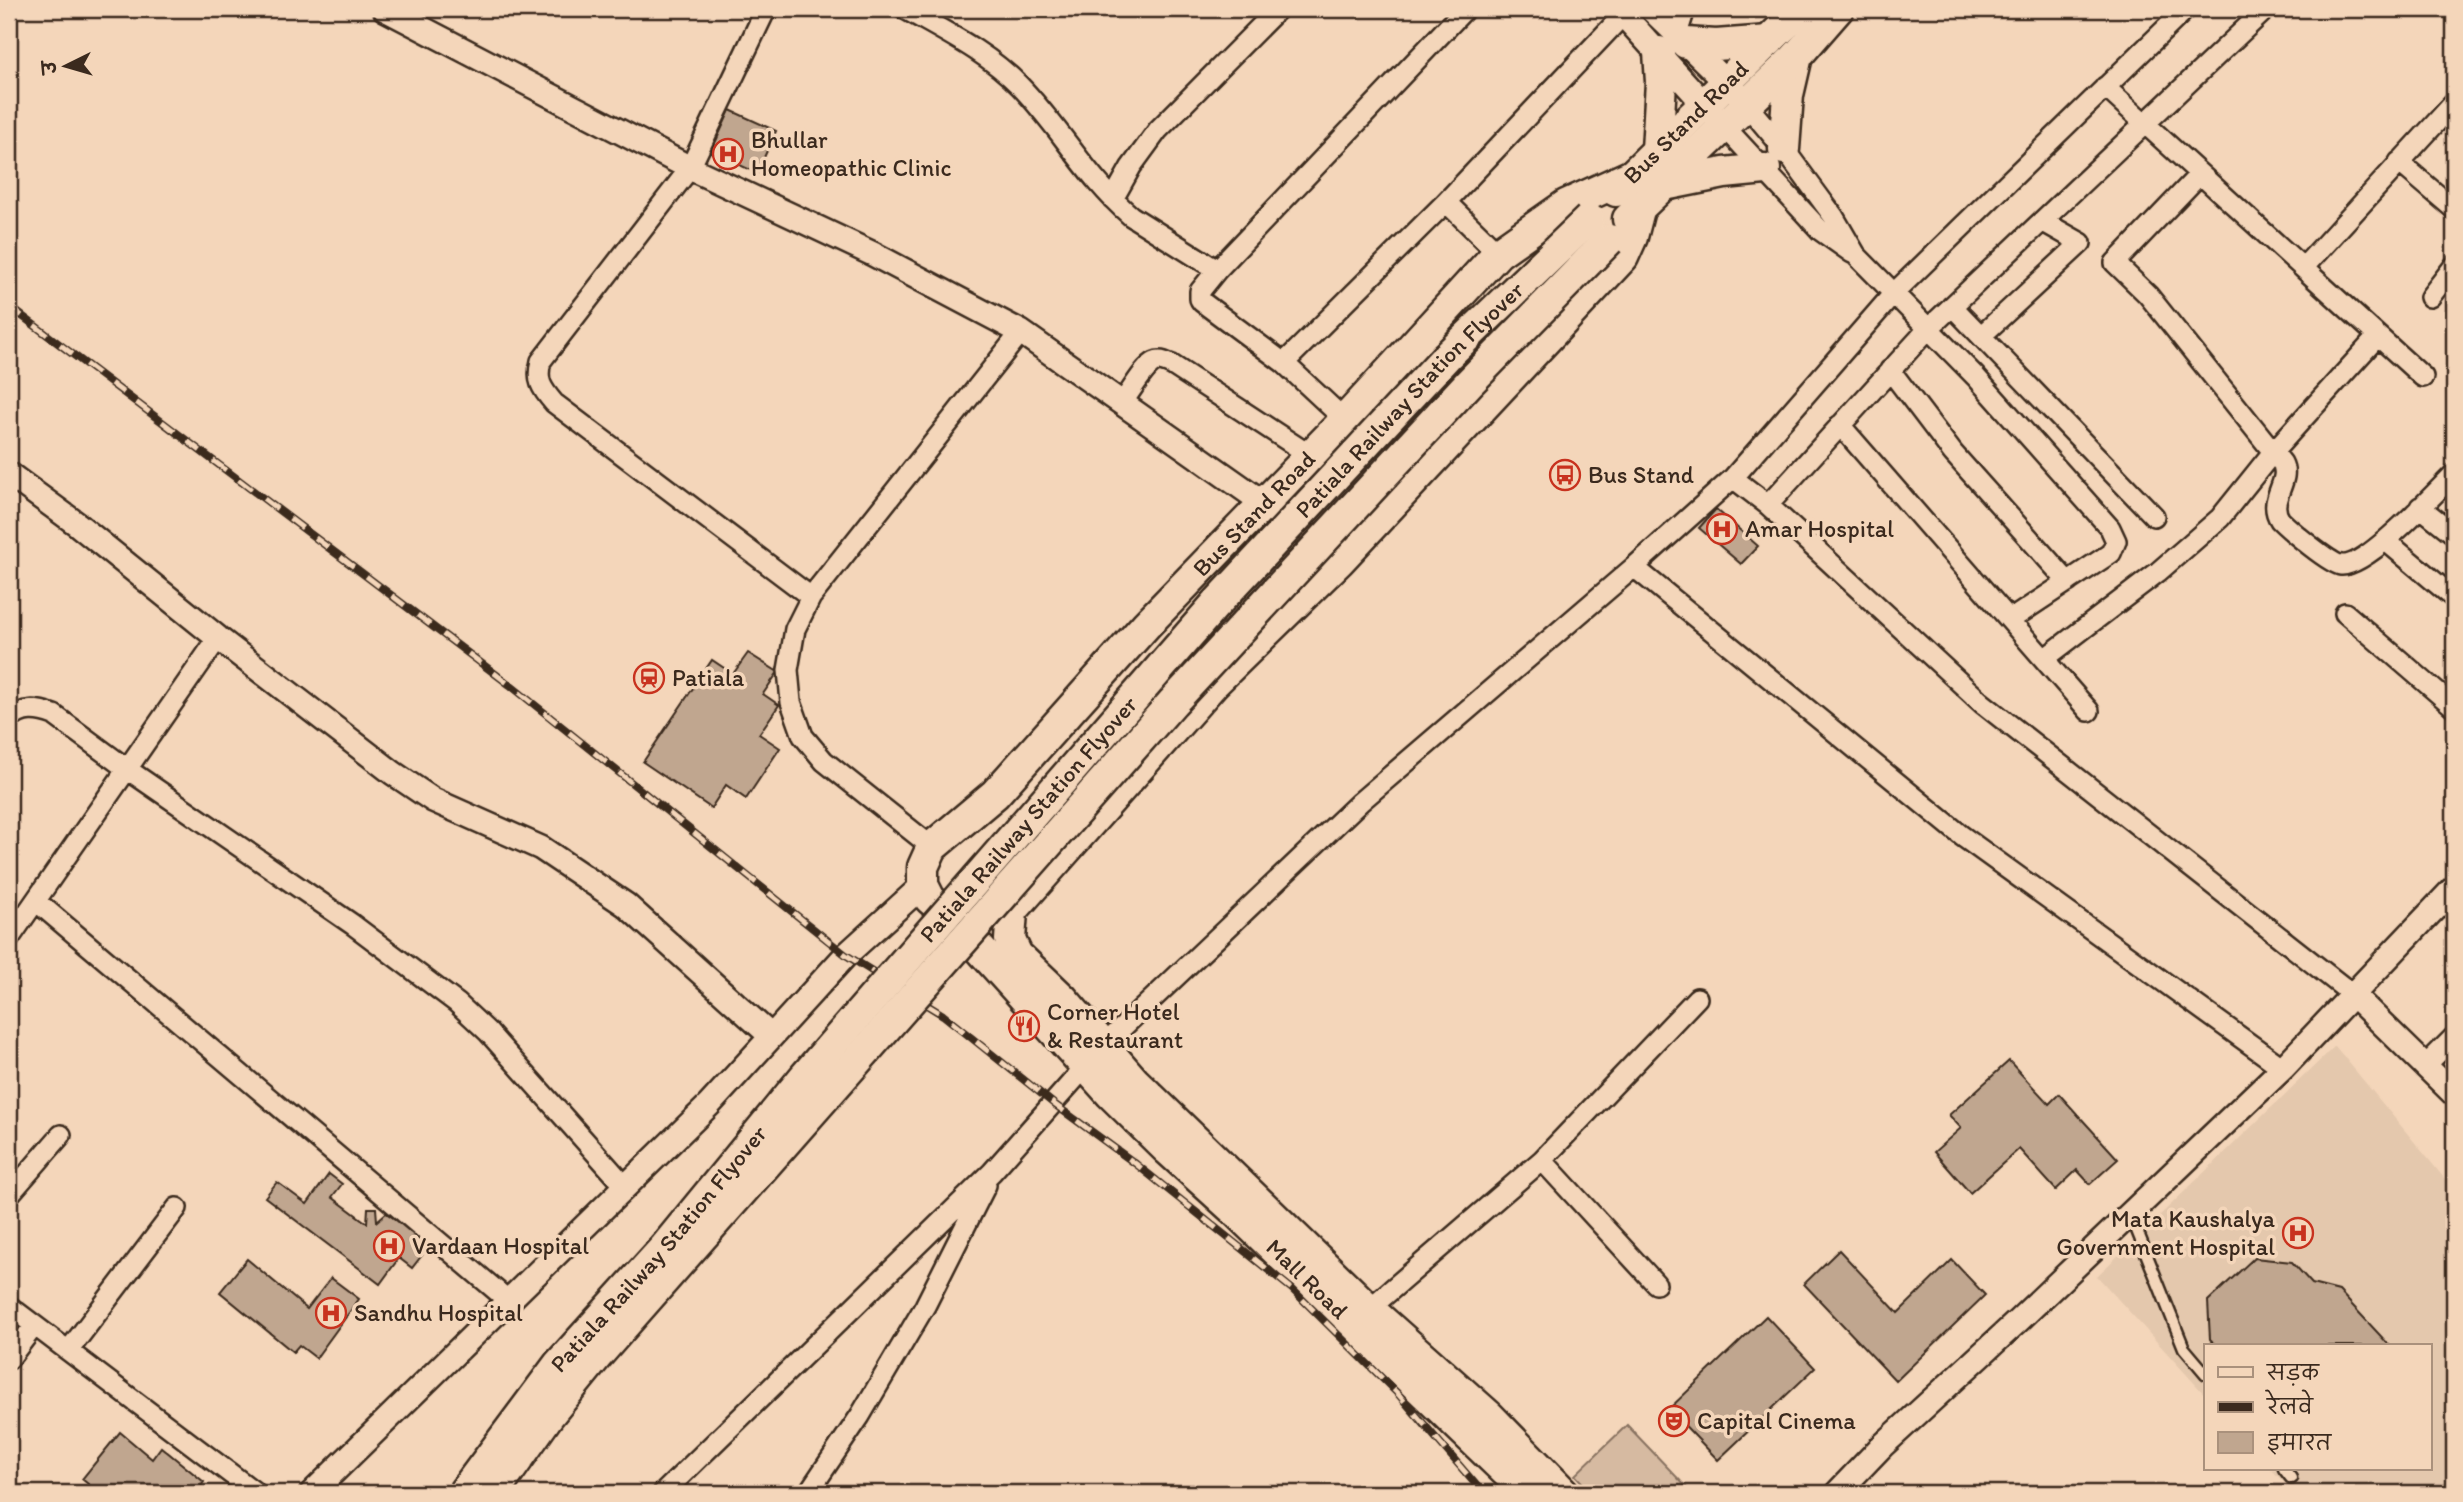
<svg xmlns="http://www.w3.org/2000/svg" width="2463" height="1502" viewBox="0 0 2463 1502" font-family="Itim,'Playpen Sans Deva',sans-serif">
<rect width="100%" height="100%" fill="#f4d6ba"/>
<filter id="ink" filterUnits="userSpaceOnUse"><feTurbulence type="fractalNoise" baseFrequency=".0143" numOctaves="2"/><feDisplacementMap in="SourceGraphic" scale="14" xChannelSelector="R" yChannelSelector="G"/><feConvolveMatrix kernelMatrix="1 2 1 2 8 2 1 2 1" color-interpolation-filters="sRGB"/></filter>
<g filter="url(#ink)">
<path fill="#e4c8ad" d="M2335 1046 2454 1190V1493H2294L2271 1469H2430V1346H2206V1396L2097 1276Z"/>
<path fill="#d6baa1" stroke="#887260" stroke-width="2" d="M1627 1425 1692 1493H1592L1575 1475Z"/>
<path fill="#c0a68f" stroke="#3b2a1e" stroke-width="2" d="M730 110 776 131 757 173 711 152Z
M1716 509 1758 546 1741 564 1699 528Z
M748 653 778 672 763 694 779 705 759 734 780 748 746 799 726 785 711 808 643 762 712 660 733 674Z
M2009 1061 2049 1104 2059 1094 2118 1159 2090 1184 2077 1170 2056 1190 2019 1149 1970 1193 1934 1152 1961 1128 1949 1115Z
M329 1174 342 1184 332 1197 367 1223 368 1208H376L377 1221 386 1213 416 1233 411 1239 426 1250 412 1268 399 1258 380 1284 265 1197 277 1182 307 1204Z
M1839 1250 1898 1313 1952 1260 1985 1295 1896 1381 1804 1284Z
M2254 1258 2292 1262 2312 1284 2339 1291 2390 1346H2217L2210 1339 2208 1301Z
M247 1259 307 1309 331 1278 359 1299 316 1358 299 1345 293 1352 220 1292Z
M1766 1316 1815 1368 1718 1460 1669 1409Z
M120 1432 152 1459 161 1447 204 1482 196 1493H99L82 1479Z"/>
<g fill="none" stroke-linecap="round" stroke-linejoin="round">
<g stroke="#3b2a1e" stroke-width="15">
<path id="service" d="M2130 1213 2184 1348 2206 1374
M2284 1469 2291 1478"/>
</g>
<g stroke="#3b2a1e" stroke-width="24">
<path id="minor" d="M766 9 690 168 541 361C536 380 541 388 554 403L811 597 795 629 788 670 791 702 803 736 824 761 932 847
M905 9C945 32 987 52 1020 86 1060 127 1087 178 1131 216L1217 270 1200 291V299L1202 302 1284 363 1345 420
M2186 9 1895 292 1733 478 1768 505 1982 703 2352 994
M1677 34 1685 9
M2105 87 2303 268
M1746 104 1784 149 1834 217 1856 255 1976 377 2110 528 2116 541 2111 553 2010 620
M1723 125 1821 231 1852 253
M2399 162 2454 209
M2200 174 2115 263 2148 295 2282 463C2292 482 2266 499 2280 520 2289 529 2330 564 2341 565 2366 568 2435 493 2454 474
M1113 199 1131 167 1158 130 1278 9
M1446 202 1498 253
M1217 270 1465 9
M2430 297 2454 266
M1952 306 2154 516
M1981 336 2081 243 2042 221
M1284 363 1446 202 1624 14
M1890 370 1953 453 2068 582
M2423 377 2303 268 2454 103
M1122 403C1130 393 1144 367 1155 362 1161 359 1166 363 1172 365L1311 456
M1840 425 2089 711
M1768 505 1929 328 2266 9
M2420 507 2454 534
M2386 541 2454 598
M1634 567 1962 836 2283 1068
M811 597 1021 332
M2345 613 2454 707
M2044 659 2158 572 2220 518 2273 452 2377 337
M9 720C23 707 37 709 54 715L127 769 352 924 457 1003 488 1032 625 1186
M36 901 510 1302
M9 939 218 638
M1104 1045 1360 802 1634 567 1733 478
M2425 1066 2454 1037
M1542 1160 1656 1284
M9 1195 61 1135
M9 1306 256 1493
M1369 1309 1542 1160 1697 998
M69 1350 177 1208
M9 1359 34 1326
M663 1493 992 1172 1086 1066
M808 1493 860 1416 925 1306 986 1185"/>
</g>
<g stroke="#3b2a1e" stroke-width="28">
<path id="tertiary" d="M385 9 690 168 873 254 1021 332 1265 504 1331 554
M1618 9 1714 115
M1651 9 1736 92
M9 474 77 524 218 638 393 773 433 800 541 848 626 905 771 1036
M2352 994 2454 1094
M312 1493 709 1105 846 955 923 885
M1837 1493 1882 1446 2019 1320 2283 1068 2454 888"/>
</g>
<g stroke="#3b2a1e" stroke-width="35">
<g id="primary">
<path d="M1686 43 1716 45 1769 41"/>
<path d="M1784 149 1788 95 1797 56"/>
<path d="M1657 150 1661 82 1659 52"/>
<path d="M1664 185 1724 173 1765 169"/>
<path id="s1" d="M1616 191 1801 9"/>
<path d="M1628 219 1797 56 1838 9"/>
<path id="s2" d="M1528 1493 1233 1209 1168 1150 1110 1093 952 918 930 899 923 885V867L932 847 995 794 1146 625 1345 420 1498 253 1566 205 1630 176"/>
<path d="M1564 1493 1489 1416 1369 1309 1134 1081 1063 999 1017 955 1010 940 1012 911 1214 683 1339 561 1623 257 1632 237 1640 206"/>
</g>
</g>
<use href="#service" stroke="#f4d6ba" stroke-width="10"/>
<use href="#minor" stroke="#f4d6ba" stroke-width="19"/>
<use href="#tertiary" stroke="#f4d6ba" stroke-width="23"/>
<use href="#primary" stroke="#f4d6ba" stroke-width="30"/>
<g stroke="#3b2a1e" stroke-width="8">
<path id="rail" d="M9 306 510 685 846 955 943 1015 1054 1104 1136 1164 1292 1289 1399 1395 1483 1493"/>
</g>
<use href="#rail" stroke="#f4d6ba" stroke-width="5" stroke-dasharray="16" stroke-linecap="butt"/>
<g stroke="#3b2a1e" stroke-width="35" stroke-linecap="butt">
<g id="primary-bridge">
<path id="s3" d="M463 1493 559 1364 665 1247 805 1076 1215 605 1447 356 1589 219"/>
<path d="M494 1493 549 1415 597 1356 1173 702 1469 383 1609 240"/>
</g>
</g>
<use href="#primary-bridge" stroke="#f4d6ba" stroke-width="30"/>
</g>
</g>
<defs>
<g id="hospital-ring" transform="scale(1.575)"><circle r="9.5" fill="#f4d6ba" stroke="#c8321e" stroke-width="1.5"/><path d="M-5-5h3v3.5h4V-5h3V5h-3V1.5h-4V5h-3Z" fill="#c8321e"/></g>
<g id="bus-ring" transform="scale(1.575)"><circle r="9.5" fill="#f4d6ba" stroke="#c8321e" stroke-width="1.5"/><path d="M-5-6H5V4H4V6H2V4H-2V6H-4V4H-5ZM-3.5-4V0h7V-4ZM-3.5 1.2v1.5H-2V1.2ZM2 1.2v1.5H3.5V1.2Z" fill="#c8321e"/></g>
<g id="station-ring" transform="scale(1.575)"><circle r="9.5" fill="#f4d6ba" stroke="#c8321e" stroke-width="1.5"/><path d="M-3-6H3Q5-6 5-4V2Q5 4 3 4L4.5 6H3L1.5 4h-3L-3 6H-4.5L-3 4Q-5 4-5 2V-4Q-5-6-3-6ZM-3.5-4v3h7v-3ZM-3.5 1v1.5H-2V1ZM2 1v1.5H3.5V1Z" fill="#c8321e"/></g>
<g id="restaurant-ring" transform="scale(1.575)"><circle r="9.5" fill="#f4d6ba" stroke="#c8321e" stroke-width="1.5"/><path d="M-5-6h1v4h1v-4h1v4h1v-4h1v5L-1.5 .5V6h-2V.5L-5-1ZM5-6V6H3V1.5H1.5Q1.5-4 5-6Z" fill="#c8321e"/></g>
<g id="theatre-ring" transform="scale(1.575)"><circle r="9.5" fill="#f4d6ba" stroke="#c8321e" stroke-width="1.5"/><path d="M-5-5.5Q0-4 5-5.5V0Q5 5 0 6Q-5 5-5 0ZM-3.3-2.5H-1v1.5H-3.3ZM1-2.5H3.3v1.5H1ZM-2.8 1Q0 5.5 2.8 1Z" fill="#c8321e"/></g>
</defs>
<g fill-rule="evenodd">
<use href="#hospital-ring" x="728" y="154"/>
<use href="#bus-ring" x="1565" y="475"/>
<use href="#hospital-ring" x="1722" y="529"/>
<use href="#station-ring" x="649" y="678"/>
<use href="#restaurant-ring" x="1024" y="1026"/>
<use href="#hospital-ring" x="2298" y="1233"/>
<use href="#hospital-ring" x="389" y="1246"/>
<use href="#hospital-ring" x="331" y="1313"/>
<use href="#theatre-ring" x="1674" y="1421"/>
</g>
<g text-anchor="middle" stroke-width="7" stroke-linejoin="round" paint-order="stroke">
<g font-size="24" fill="#3b2a1e" stroke="#f4d6ba">
<text dy="8" stroke="none"><textPath href="#s1" startOffset="98">Bus Stand Road</textPath></text>
<text dy="8" stroke="none"><textPath href="#s3" startOffset="1447">Patiala Railway Station Flyover</textPath></text>
<text dy="8" stroke="none"><textPath href="#s2" startOffset="1363">Bus Stand Road</textPath></text>
<text dy="8" stroke="none"><textPath href="#s3" startOffset="880">Patiala Railway Station Flyover</textPath></text>
<text dy="8" stroke="none"><textPath href="#s3" startOffset="313">Patiala Railway Station Flyover</textPath></text>
<text transform="translate(1307 1279) rotate(44)" y="8">Mall Road</text>
</g>
<g font-size="24" fill="#3b2a1e" stroke="#f4d6ba" text-anchor="start">
<text x="751" y="148">Bhullar<tspan x="751" dy="28">Homeopathic Clinic</tspan></text>
<text x="1588" y="483">Bus Stand</text>
<text x="1745" y="537">Amar Hospital</text>
<text x="672" y="686">Patiala</text>
<text x="1047" y="1020">Corner Hotel<tspan x="1047" dy="28">&amp; Restaurant</tspan></text>
<text x="2275" y="1227" text-anchor="end">Mata Kaushalya<tspan x="2275" dy="28">Government Hospital</tspan></text>
<text x="412" y="1254">Vardaan Hospital</text>
<text x="354" y="1321">Sandhu Hospital</text>
<text x="1697" y="1429">Capital Cinema</text>
</g>
</g>
<rect width="2463" height="1502" fill="none" stroke="#f4d6ba" stroke-width="35"/>
<rect x="18" y="18" width="2428" height="1467" fill="none" stroke="#3b2a1e" stroke-width="2.5" filter="url(#ink)"/>
<rect x="2204" y="1344" width="228" height="126" fill="#f4d6ba" stroke="#aa917c" stroke-width="2"/>
<rect x="2218" y="1367" width="35" height="10" fill="#f4d6ba" stroke="#aa917c" stroke-width="2"/>
<text x="2267" y="1380" font-size="21" fill="#3b2a1e">सड़क</text>
<rect x="2218" y="1402" width="35" height="10" fill="#3b2a1e" stroke="#aa917c" stroke-width="2"/>
<text x="2267" y="1414" font-size="21" fill="#3b2a1e">रेलवे</text>
<rect x="2218" y="1432" width="35" height="21" fill="#c0a68f" stroke="#aa917c" stroke-width="2"/>
<text x="2267" y="1450" font-size="21" fill="#3b2a1e">इमारत</text>
<g transform="translate(66 66) rotate(265)" stroke="#f4d6ba" stroke-width="5" paint-order="stroke">
<path d="M0-5L12 26L0 18L-12 26Z" fill="#3b2a1e"/>
<text y="-10" font-size="19" font-weight="bold" text-anchor="middle" fill="#3b2a1e">उ</text>
</g>
</svg>
